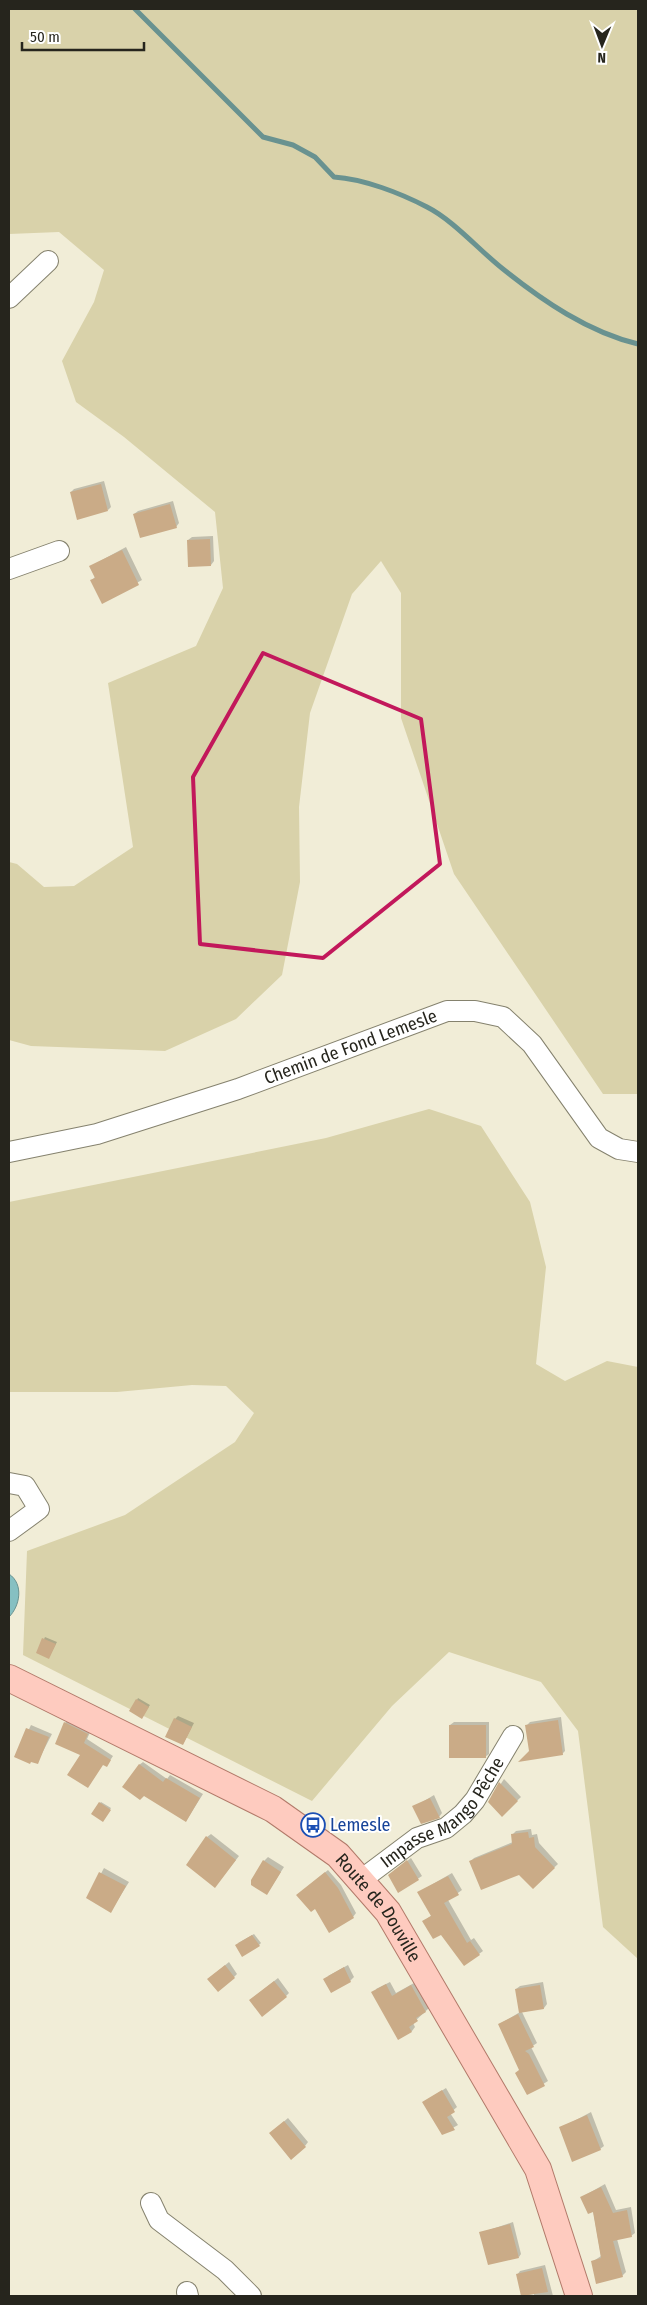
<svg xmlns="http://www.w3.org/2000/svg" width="647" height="2305" viewBox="0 0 647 2305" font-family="'Fira Sans Condensed',sans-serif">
<rect width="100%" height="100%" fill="#f1edd7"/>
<path fill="#d9d2aa" d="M9 9H638V1094H603L454 874 401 718V593L381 561 352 594 310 713 299 807 300 882 282 975 236 1019 165 1051 31 1046 9 1040V862L17 864 44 887 74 886 133 847 108 683 196 646 223 588 215 512 124 437 76 402 62 361 94 302 104 270 59 232 9 234Z
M429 1109 481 1126 530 1202 546 1267 536 1364 565 1381 607 1361 638 1367V1959L603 1927 578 1731 541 1682 449 1652 392 1706 312 1801 23 1655 27 1551 125 1515 235 1442 254 1413 226 1386 192 1385 117 1392H9V1202L326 1138Z"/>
<path fill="#86c0c2" stroke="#699290" d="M9 1574C24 1584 20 1606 9 1617Z"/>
<path fill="#0003" d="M104 481 111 507 108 510 71 492 74 489Z
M173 501 179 523 176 527 134 514 138 511Z
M213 536 214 561 211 565 188 540 192 537Z
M126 547 142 580 102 602 92 580 96 576 91 566Z
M45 1637 57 1642 49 1657 38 1652Z
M138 1698 150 1705 143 1715 137 1700Z
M178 1716 194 1723 183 1744 175 1719Z
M561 1717 565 1751 562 1754 530 1751 527 1725 530 1722Z
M69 1719 91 1730 87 1739 113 1756 107 1765 82 1754 65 1723Z
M454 1722H489V1754L485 1757 450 1725Z
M31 1725 52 1734 37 1763 16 1756Z
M143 1762 167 1779 170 1775 203 1794 186 1821 139 1765Z
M504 1779 521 1797 502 1815 489 1802Z
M434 1795 442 1813 439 1817 414 1807Z
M101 1802 111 1808 104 1819 100 1803Z
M531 1829 532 1835 537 1834 539 1843 558 1864 533 1887 520 1874 471 1861 474 1858 513 1842 512 1835 516 1831Z
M211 1834 239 1856 218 1883 207 1837Z
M268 1857 284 1867 270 1889 264 1861Z
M411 1858 422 1876 399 1891 393 1872Z
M104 1868 129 1882 111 1911 88 1898Z
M328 1870 341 1885 356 1913 353 1917 316 1907 301 1892Z
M452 1873 462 1890 448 1900 471 1940 474 1938 483 1951 479 1954 424 1921 432 1915 419 1892Z
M254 1934 261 1943 259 1945 238 1943Z
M229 1962 237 1974 234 1977 212 1976Z
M348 1965 354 1977 350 1981 328 1976Z
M278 1978 289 1993 286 1996 254 1997Z
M390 1982 396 1993 414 1983 429 2008 413 2023 415 2027 412 2031 399 2038 376 1989Z
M543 1982 547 2004 544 2008 522 2012 537 2043 531 2047 548 2081 527 2094 520 2069 500 2024 520 2012 516 1989 520 1986Z
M446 2088 457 2107 450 2113 458 2125 442 2134 424 2102Z
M591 2112 604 2146 600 2149 561 2128Z
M288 2118 308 2142 305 2146 274 2130Z
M605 2184 616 2210 631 2207 635 2233 631 2236 617 2239 626 2272 622 2276 592 2262 601 2256 593 2210 582 2197Z
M513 2222 521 2254 519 2257 480 2233Z
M545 2265 553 2296H534V2294L522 2296 517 2275 520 2271Z"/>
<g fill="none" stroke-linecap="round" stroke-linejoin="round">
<path stroke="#699290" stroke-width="5" d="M135 9 263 137 293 145 315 157 334 177C364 179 400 193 427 207 453 220 480 251 503 269 543 301 588 332 638 344"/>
</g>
<path fill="#caab87" d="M101 484 108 511 77 520 70 492Z
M170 504 177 528 140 538 133 514Z
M210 539 211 566 188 567 187 540Z
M122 550 139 585 102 604 90 580 95 578 89 566Z
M42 1638 56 1644 49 1659 36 1653Z
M136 1699 149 1707 142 1719 129 1711Z
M174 1718 192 1727 183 1745 165 1737Z
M558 1720 563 1755 518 1762 529 1751 525 1725Z
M64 1722 88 1734 84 1743 111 1760 107 1767 103 1765 88 1788 67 1775 80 1755 55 1744Z
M449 1725H486V1758H449Z
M26 1728 49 1737 38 1764 31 1762 30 1764 14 1757Z
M139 1764 163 1782 166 1778 200 1798 186 1822 144 1796 140 1800 122 1787Z
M499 1782 518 1801 502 1817 488 1802Z
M430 1798 440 1818 421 1824 412 1806Z
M99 1802 111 1810 103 1822 91 1814Z
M528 1832 529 1838 534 1837 535 1847 555 1868 533 1889 519 1875 481 1890 469 1861 512 1844 511 1834Z
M206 1836 236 1860 215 1888 186 1865Z
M263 1860 281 1872 267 1895 251 1885V1880Z
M407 1860 419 1880 398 1893 388 1875Z
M99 1872 126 1886 111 1913 86 1898Z
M325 1872 338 1888 354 1918 329 1933 315 1909 311 1912 296 1895Z
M448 1876 459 1895 444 1903 467 1943 470 1941 480 1955 464 1966 441 1935 433 1939 422 1921 431 1916 417 1892Z
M252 1935 260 1946 242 1957 235 1945Z
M225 1965 235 1978 218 1992 207 1979Z
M344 1967 351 1982 331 1993 323 1979Z
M274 1981 287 1997 262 2017 249 2000Z
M386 1984 392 1996 411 1985 426 2012 416 2018 418 2021 409 2027 412 2032 398 2040 371 1992Z
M540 1985 544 2009 519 2013 515 1989Z
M518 2014 534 2047 525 2051 529 2054 545 2086 527 2095 515 2073 519 2070 498 2024Z
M442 2090 455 2112 447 2117 455 2130 442 2135 422 2102Z
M587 2115 601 2150 572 2162 559 2127Z
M284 2121 306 2147 291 2160 269 2133Z
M601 2187 613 2213 627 2210 632 2237 613 2241 623 2277 596 2284 591 2261 601 2258 593 2212 588 2214 580 2197Z
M510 2224 519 2258 488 2265 479 2232Z
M542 2268 548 2292 521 2296 516 2274Z"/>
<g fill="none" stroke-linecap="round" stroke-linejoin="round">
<g stroke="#85826e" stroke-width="22">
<g id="minor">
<path d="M9 298 48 261"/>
<path d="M9 569 59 551"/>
<path id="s1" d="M9 1152 97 1134 238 1089 447 1011H475L503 1017 532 1044 599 1138 619 1149 638 1152"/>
<path d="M9 1483 25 1486 39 1509 9 1531"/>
<path id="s2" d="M361 1880 417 1838 446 1828 463 1814 475 1800 513 1736"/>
<path d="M151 2203 159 2220 225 2270 251 2296"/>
<path d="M187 2292 188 2296"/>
</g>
</g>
<g stroke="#b27a6a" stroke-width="28">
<g id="major">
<path id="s3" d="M9 1678 273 1809 338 1855 388 1912 538 2169 579 2296"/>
</g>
</g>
<use href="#minor" stroke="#fff" stroke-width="20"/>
<use href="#major" stroke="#fecbbf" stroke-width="26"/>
</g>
<path fill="none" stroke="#c2185b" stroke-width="4" stroke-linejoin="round" d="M263 653 421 719 440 864 323 958 200 944 193 777Z"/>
<defs>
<g id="bus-ring" transform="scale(1.25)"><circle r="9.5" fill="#fff" stroke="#1a4fb4" stroke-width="1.5"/><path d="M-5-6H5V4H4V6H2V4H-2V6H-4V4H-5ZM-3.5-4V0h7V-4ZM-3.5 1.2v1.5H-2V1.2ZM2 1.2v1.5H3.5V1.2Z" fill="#1a4fb4"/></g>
</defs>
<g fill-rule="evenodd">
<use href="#bus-ring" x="313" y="1825"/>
</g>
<g text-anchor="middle" stroke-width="4" stroke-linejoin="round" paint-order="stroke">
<g font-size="18" fill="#26251d" stroke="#fff">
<text dy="6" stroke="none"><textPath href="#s1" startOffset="358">Chemin de Fond Lemesle</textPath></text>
<text dy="6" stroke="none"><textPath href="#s2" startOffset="108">Impasse Mango Pêche</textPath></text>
<text dy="6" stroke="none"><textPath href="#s3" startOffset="441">Route de Douville</textPath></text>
</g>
<g font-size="18" fill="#164399" stroke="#fff" text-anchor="start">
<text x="330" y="1831">Lemesle</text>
</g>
</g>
<rect width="647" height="2305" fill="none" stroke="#26251d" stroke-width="20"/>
<g transform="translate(602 45) rotate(181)" stroke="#ffffff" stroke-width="4" paint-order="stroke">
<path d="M0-4L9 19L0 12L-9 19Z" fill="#26251d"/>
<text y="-8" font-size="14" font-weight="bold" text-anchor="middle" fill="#26251d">N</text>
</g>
<path d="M22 42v8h122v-8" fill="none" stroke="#26251d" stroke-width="2.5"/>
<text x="30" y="42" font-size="15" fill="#26251d" stroke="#ffffff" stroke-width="4" paint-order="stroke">50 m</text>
</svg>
